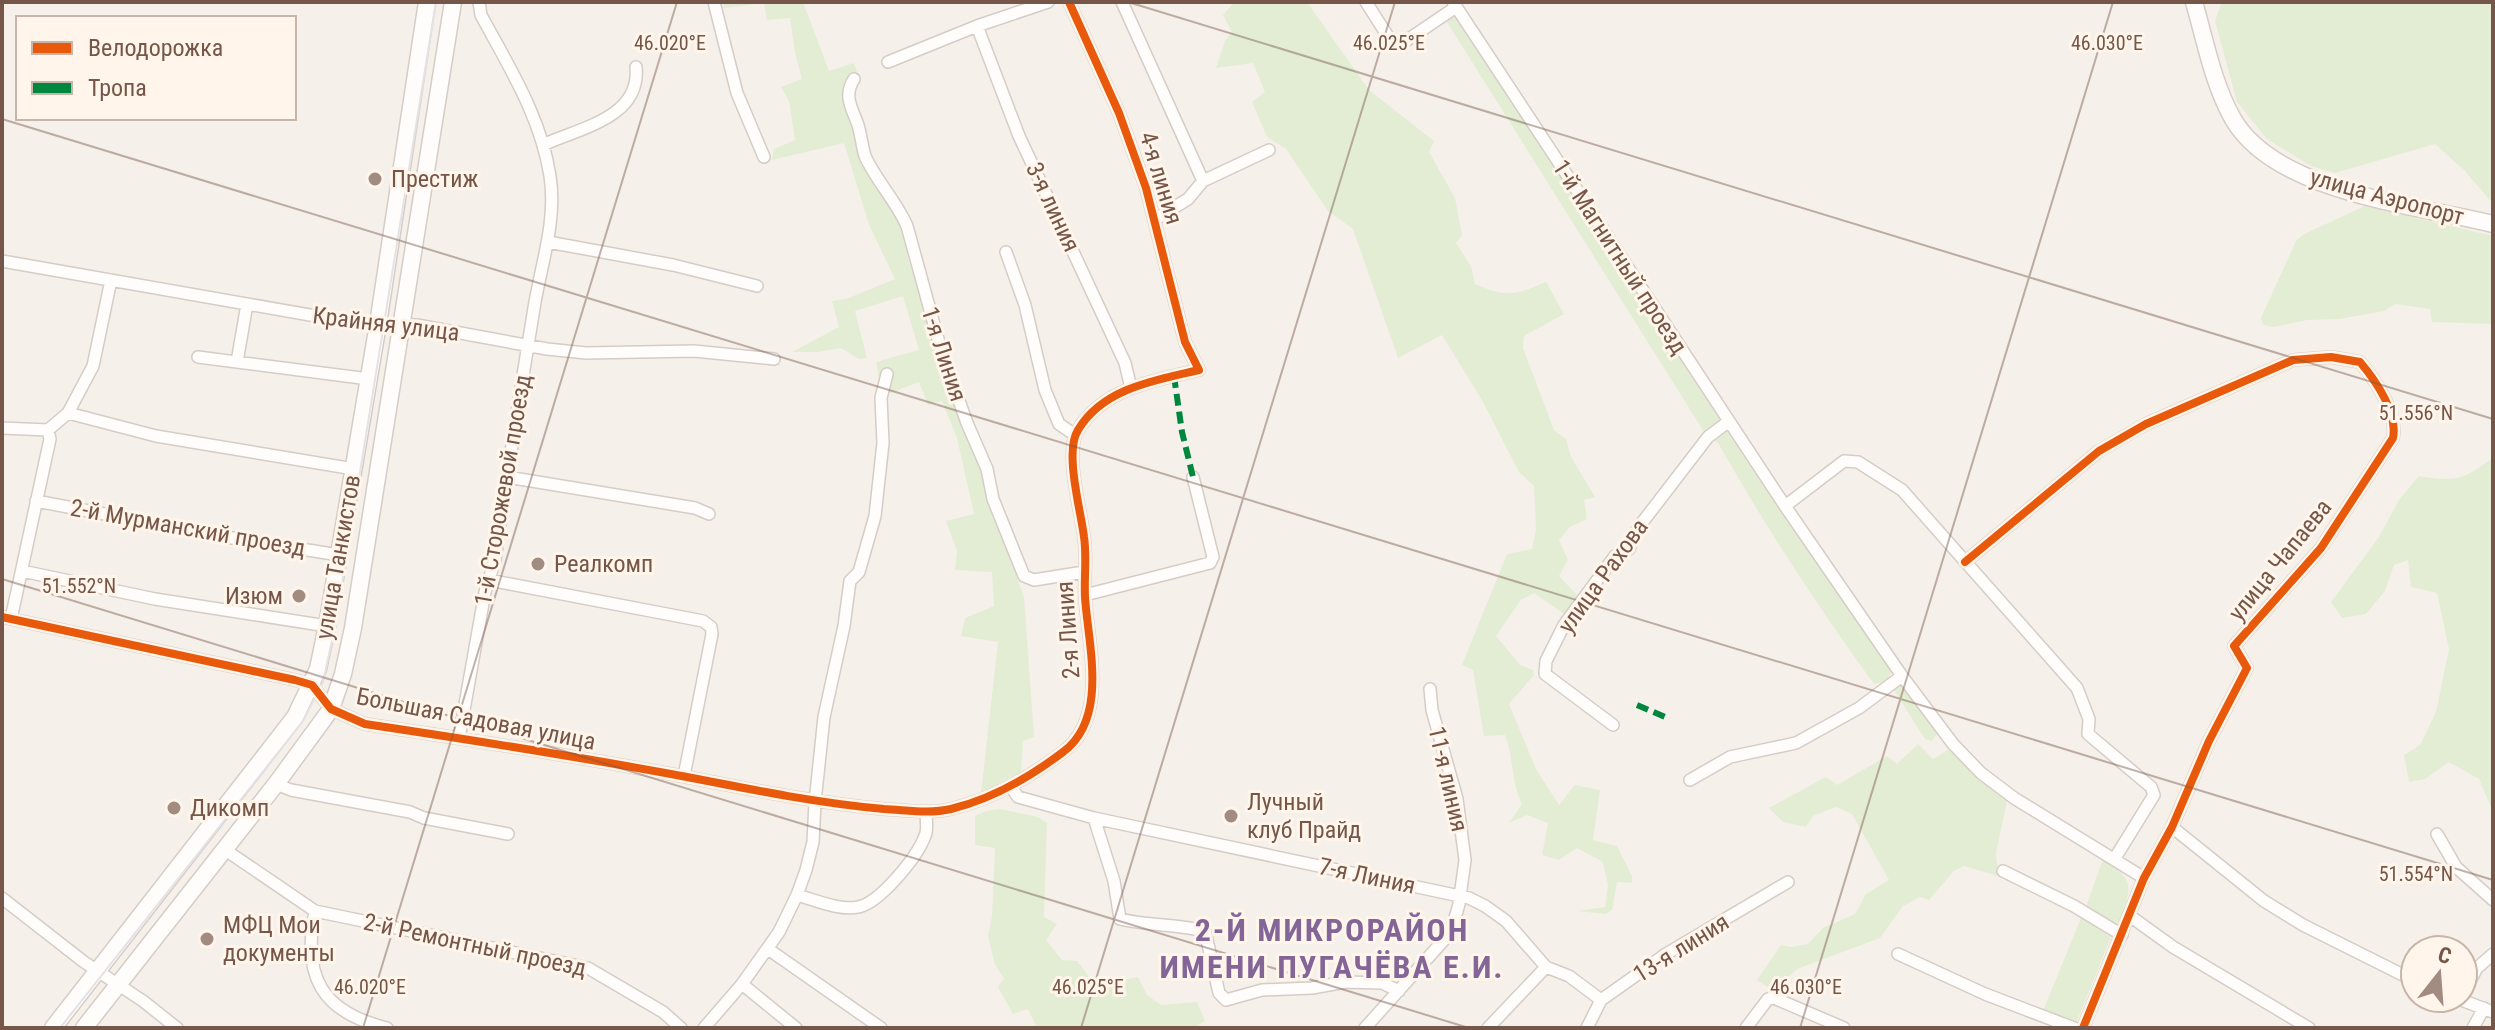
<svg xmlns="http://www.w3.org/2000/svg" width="2495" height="1030" viewBox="0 0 2495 1030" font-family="'Roboto Condensed',sans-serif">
<rect width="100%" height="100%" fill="#f6f0ea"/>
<path fill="#e3edd4" d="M723 2H803L829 71 854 63 857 72C843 80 843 89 844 104L902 226 908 258 936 347 984 471 991 505 1024 597 1034 737 1023 741 1021 772 981 793 998 642 961 636 965 618 994 606 992 572 955 570 957 551 946 521 974 514 957 438 942 401 928 405 919 382 886 395 881 390 876 362 919 350 903 296 855 311 867 358 859 359 841 348 818 352H792L839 327 832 301 846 299 895 279 869 225 844 143 772 160 774 149 795 140 789 101 781 87 802 79 795 53 790 18 767 20 764 3 724 8Z
M1231 2H1307L1369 90 1434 141 1429 152 1455 198 1462 235 1456 243 1471 266 1475 284C1507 298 1515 295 1546 282L1564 314 1524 336 1523 348 1554 430 1566 439 1571 457 1595 497 1584 500 1587 519 1570 527 1559 540 1568 560 1559 576 1578 596 1564 614 1534 593 1521 600 1496 636 1520 665 1533 670 1534 675 1509 704 1536 769 1559 805 1575 785 1600 790 1593 840 1617 846 1632 876V883L1617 882 1612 910 1606 914 1577 911 1605 907 1608 885 1603 862 1577 848 1559 860 1542 855 1548 823 1527 815 1509 823 1522 804C1511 782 1514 758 1505 735L1484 736 1473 670 1462 665 1507 554 1532 549 1536 529 1534 486 1519 472 1483 402 1442 335 1398 358 1353 229 1328 211 1286 149 1267 137 1252 102 1265 92 1253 63 1216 68 1225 41 1232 32 1223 15 1232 5Z
M2222 2H2493V204L2465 171 2435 144 2335 173 2311 166 2267 139 2237 102 2215 21Z
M1452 15 1455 16 1722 421 1706 435 1445 19Z
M2365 206 2493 236V324L2432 322 2430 309 2395 304 2384 311 2340 319 2307 320 2274 327 2263 325 2261 318 2296 241 2304 234Z
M1723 430H1729L1891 671 1888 682 1874 684C1818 607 1765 526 1718 443L1710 439Z
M2493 458V812L2479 779 2449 762 2425 779 2409 782 2404 755 2420 745 2436 712 2449 649 2437 593 2411 587 2408 560 2394 565 2385 591 2366 614 2342 618 2331 602 2379 537 2399 500 2419 476C2458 482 2462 480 2493 458Z
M1898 684 1903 685 1938 733 1932 741 1925 739 1894 690Z
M1918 744 1933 759 1951 748 1975 775 2007 801 1996 853 1998 876 1964 866 1954 871 1929 900 1920 897 1903 906 1880 938 1797 969 1774 991 1757 980 1781 945 1791 947 1808 944 1823 928 1855 914 1866 894 1889 880 1852 814 1836 807 1813 816 1806 827 1783 822 1769 808 1826 777 1837 785 1887 756 1897 764Z
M1001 809 1038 817 1047 823 1044 917 1057 924 1046 940 1062 960 1077 961 1096 985 1138 977 1147 995 1161 1005 1197 1002 1205 1021 1193 1028H1037L1028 1009 1013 1014 998 987 1004 978 995 965 988 936 992 916 995 848 975 845V816L986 811Z
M2103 859C2136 881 2132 887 2119 922L2111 924 2086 907Z
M2081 918 2111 937 2077 1021 2074 1023 2043 1011Z"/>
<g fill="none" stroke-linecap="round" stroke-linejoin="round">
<g stroke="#d5ccc6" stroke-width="14">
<path id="street" d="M714 2 737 93 764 157
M1122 2 1203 181
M1366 2 1389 38 1403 43 1456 7
M1453 2 1785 506 1902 676 1953 744 1981 773 2014 798 2144 878
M977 26 1019 136 1125 363 1131 388
M888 62 977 26 1048 2
M854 79C843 96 852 108 858 125 861 135 862 146 865 156 875 179 896 201 907 226L941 350 967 423 987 469 993 499 1024 576 1034 580 1084 572
M543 145C579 128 641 118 636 67
M1154 220 1188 199 1203 181 1269 150
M548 242 673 265 757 286
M1006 252 1025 305 1045 390 1059 424 1075 435
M2 261 361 324 417 325 547 349 586 353 694 351 774 359
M198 357 369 379
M237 362 247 304
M68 413 156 436 354 469
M2 428 48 430
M507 477 695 508 709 514
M36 501 226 537 339 555
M1785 506 1844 461 1858 462 1902 490 2077 688 2089 719 2088 734 2151 787 2154 795 2115 858
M1965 562 2099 451 2146 424 2293 360 2331 357 2360 362C2376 381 2398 413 2393 438L2321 548 2234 646 2247 668 2209 741 2172 827 2144 878 2083 1028
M22 571 155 599 327 626
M489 580 703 621 711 627 712 634 684 776
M1085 595 1210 563 1213 557 1193 477
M2 617 295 680 312 685 331 709 365 724C472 740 580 757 687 777 753 790 818 803 884 809 907 810 929 814 951 809 992 799 1030 777 1063 752 1109 718 1088 644 1085 597 1084 577 1087 556 1084 537 1081 511 1064 452 1078 430 1103 388 1156 380 1199 370L1185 342 1146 188 1119 113 1069 2
M11 619 50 439 48 430 68 413 93 366 111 280
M1613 725 1545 674 1546 661 1564 625 1615 556 1629 549 1638 528 1708 437 1728 422
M459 738 485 592 495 560C507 476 520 392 534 308 541 264 557 221 550 176 541 117 509 67 481 15L479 2
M1690 780 1730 757 1796 743 1859 708 1902 676
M276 784 291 790 410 812 424 818 508 834
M1011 787 1018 797 1094 818 1469 898 1485 906 1506 921 1546 967 1569 976 1601 1000
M1094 818 1114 881 1120 919C1149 926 1177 924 1205 931L1219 993 1226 1000 1262 990 1312 988 1345 982 1382 983 1399 991
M2172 827 2264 901 2303 925 2415 981
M2437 834 2456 867 2493 900
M224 849 315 911 588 968 663 1012 681 1028
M2003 871 2074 906 2122 935
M797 895C815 900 840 911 858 907 880 903 917 857 925 836 928 830 926 819 926 812
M2 898 84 962 143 1001 177 1028
M315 911C302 976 321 1012 387 1028
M2130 916 2173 947 2309 1028
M768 949 881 1028
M1898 954 1985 994 2074 1028
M742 984 796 1028
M2463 994 2477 968 2493 954
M2456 998 2493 1012
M704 1028 742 984 779 932 797 895 806 870 813 842 815 802 824 717 844 626 850 581 859 572 875 516 883 443 881 398 887 374
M1365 1028 1451 932 1459 904 1465 860 1457 799 1432 710 1430 689
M1488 1028 1546 967
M1587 1028 1601 1000 1666 954 1788 882
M1746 1028 1768 999 1774 998 1844 1028
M2473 1028 2484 1008"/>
</g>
<g stroke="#d6ccc6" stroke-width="19">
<path id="secondary" d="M2194 2C2205 40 2213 84 2233 119 2276 193 2416 205 2493 224
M53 1028 295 717 318 669 327 626 378 324 427 2
M84 1028 276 784 331 709 343 674 353 628 453 2"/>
</g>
<use href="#street" stroke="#fefdfc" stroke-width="11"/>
<use href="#secondary" stroke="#fefdfc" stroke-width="16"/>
<path stroke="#e4e2e4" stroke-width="2" d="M60 1028 303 721 323 682 335 627 436 2"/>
<path stroke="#00873e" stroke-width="6" stroke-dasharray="12 6" stroke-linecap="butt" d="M1174 376 1182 432 1193 477
M1637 705 1665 717"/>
<g stroke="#fff5ea" stroke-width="13">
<path id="cycleway" d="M1965 562 2099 451 2146 424 2293 360 2331 357 2360 362C2376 381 2398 413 2393 438L2321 548 2234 646 2247 668 2209 741 2172 827 2144 878 2083 1028
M2 617 295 680 312 685 331 709 365 724C472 740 580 757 687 777 753 790 818 803 884 809 907 810 929 814 951 809 992 799 1030 777 1063 752 1109 718 1088 644 1085 597 1084 577 1087 556 1084 537 1081 511 1064 452 1078 430 1103 388 1156 380 1199 370L1185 342 1146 188 1119 113 1069 2"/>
</g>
<use href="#cycleway" stroke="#e8590c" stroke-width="8"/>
</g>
<path fill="none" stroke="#755649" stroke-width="2" stroke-opacity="0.45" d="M1128 2 2493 419M2 119 2493 880M2 579 1469 1028M363 1028 677 2M1081 1028 1395 2M1800 1028 2113 2"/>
<g fill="#a28c81" stroke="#fff5ea" stroke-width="3">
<circle cx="375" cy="179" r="8"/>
<circle cx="538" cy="564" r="8"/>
<circle cx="299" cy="596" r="8"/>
<circle cx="174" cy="808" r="8"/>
<circle cx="1231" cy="816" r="8"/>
<circle cx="207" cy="939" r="8"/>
</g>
<g text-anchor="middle" stroke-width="6" stroke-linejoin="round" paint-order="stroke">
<g font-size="24" fill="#755649" stroke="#fff5ea">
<text transform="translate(1161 178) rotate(73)" y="8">4-я линия</text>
<text transform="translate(2387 197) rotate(15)" y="8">улица Аэропорт</text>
<text transform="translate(1053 207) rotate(65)" y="8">3-я линия</text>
<text transform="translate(1620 257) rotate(57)" y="8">1-й Магнитный проезд</text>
<text transform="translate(386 324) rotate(7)" y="8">Крайняя улица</text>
<text transform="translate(944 354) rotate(72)" y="8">1-я Линия</text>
<text transform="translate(503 490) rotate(-80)" y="8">1-й Сторожевой проезд</text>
<text transform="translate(188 528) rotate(10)" y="8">2-й Мурманский проезд</text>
<text transform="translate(338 557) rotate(-80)" y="8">улица Танкистов</text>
<text transform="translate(2280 560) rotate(-51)" y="8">улица Чапаева</text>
<text transform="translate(1603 576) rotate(-54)" y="8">улица Рахова</text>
<text transform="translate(1068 630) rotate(-94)" y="8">2-я Линия</text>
<text transform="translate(476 719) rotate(11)" y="8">Большая Садовая улица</text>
<text transform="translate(1448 779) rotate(77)" y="8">11-я линия</text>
<text transform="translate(1367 876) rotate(12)" y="8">7-я Линия</text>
<text transform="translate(475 945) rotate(12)" y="8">2-й Ремонтный проезд</text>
<text transform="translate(1681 948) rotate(-32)" y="8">13-я линия</text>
</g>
<g font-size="24" fill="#755649" stroke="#fff5ea" text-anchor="start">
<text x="391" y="187">Престиж</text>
<text x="554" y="572">Реалкомп</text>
<text x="283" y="604" text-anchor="end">Изюм</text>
<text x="1247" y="810">Лучный<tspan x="1247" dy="28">клуб Прайд</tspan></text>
<text x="190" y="816">Дикомп</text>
<text x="223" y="933">МФЦ Мои<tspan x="223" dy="28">документы</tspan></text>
</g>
<g font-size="32" font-weight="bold" letter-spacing="2" fill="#846598" stroke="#fff5ea">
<text x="1332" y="941">2-Й МИКРОРАЙОН<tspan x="1332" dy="37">ИМЕНИ ПУГАЧЁВА Е.И.</tspan></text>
</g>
</g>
<g font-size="20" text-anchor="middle" fill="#755649" stroke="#fff5ea" stroke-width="6" stroke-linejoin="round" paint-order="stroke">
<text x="670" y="50">46.020°E</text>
<text x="1389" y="50">46.025°E</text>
<text x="2107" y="50">46.030°E</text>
<text x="2416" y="420">51.556°N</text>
<text x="79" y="593">51.552°N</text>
<text x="2416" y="881">51.554°N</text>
<text x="370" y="994">46.020°E</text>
<text x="1088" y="994">46.025°E</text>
<text x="1806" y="994">46.030°E</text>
</g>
<rect width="2495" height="1030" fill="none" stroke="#755649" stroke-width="8"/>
<rect x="16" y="16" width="280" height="104" fill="#fff5ea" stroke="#c8b5aa" stroke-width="2"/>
<rect x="32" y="42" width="40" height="12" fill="#e8590c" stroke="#c8b5aa" stroke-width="2"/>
<text x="88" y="56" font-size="24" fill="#755649">Велодорожка</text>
<rect x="32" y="82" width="40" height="12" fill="#00873e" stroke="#c8b5aa" stroke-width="2"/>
<text x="88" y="96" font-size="24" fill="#755649">Тропа</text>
<g transform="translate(2439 974) rotate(17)"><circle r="38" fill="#fff5ea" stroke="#c8b5aa" stroke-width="2"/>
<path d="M0-6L14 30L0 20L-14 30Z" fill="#a28c81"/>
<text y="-12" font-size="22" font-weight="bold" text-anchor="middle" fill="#755649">С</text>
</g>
</svg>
